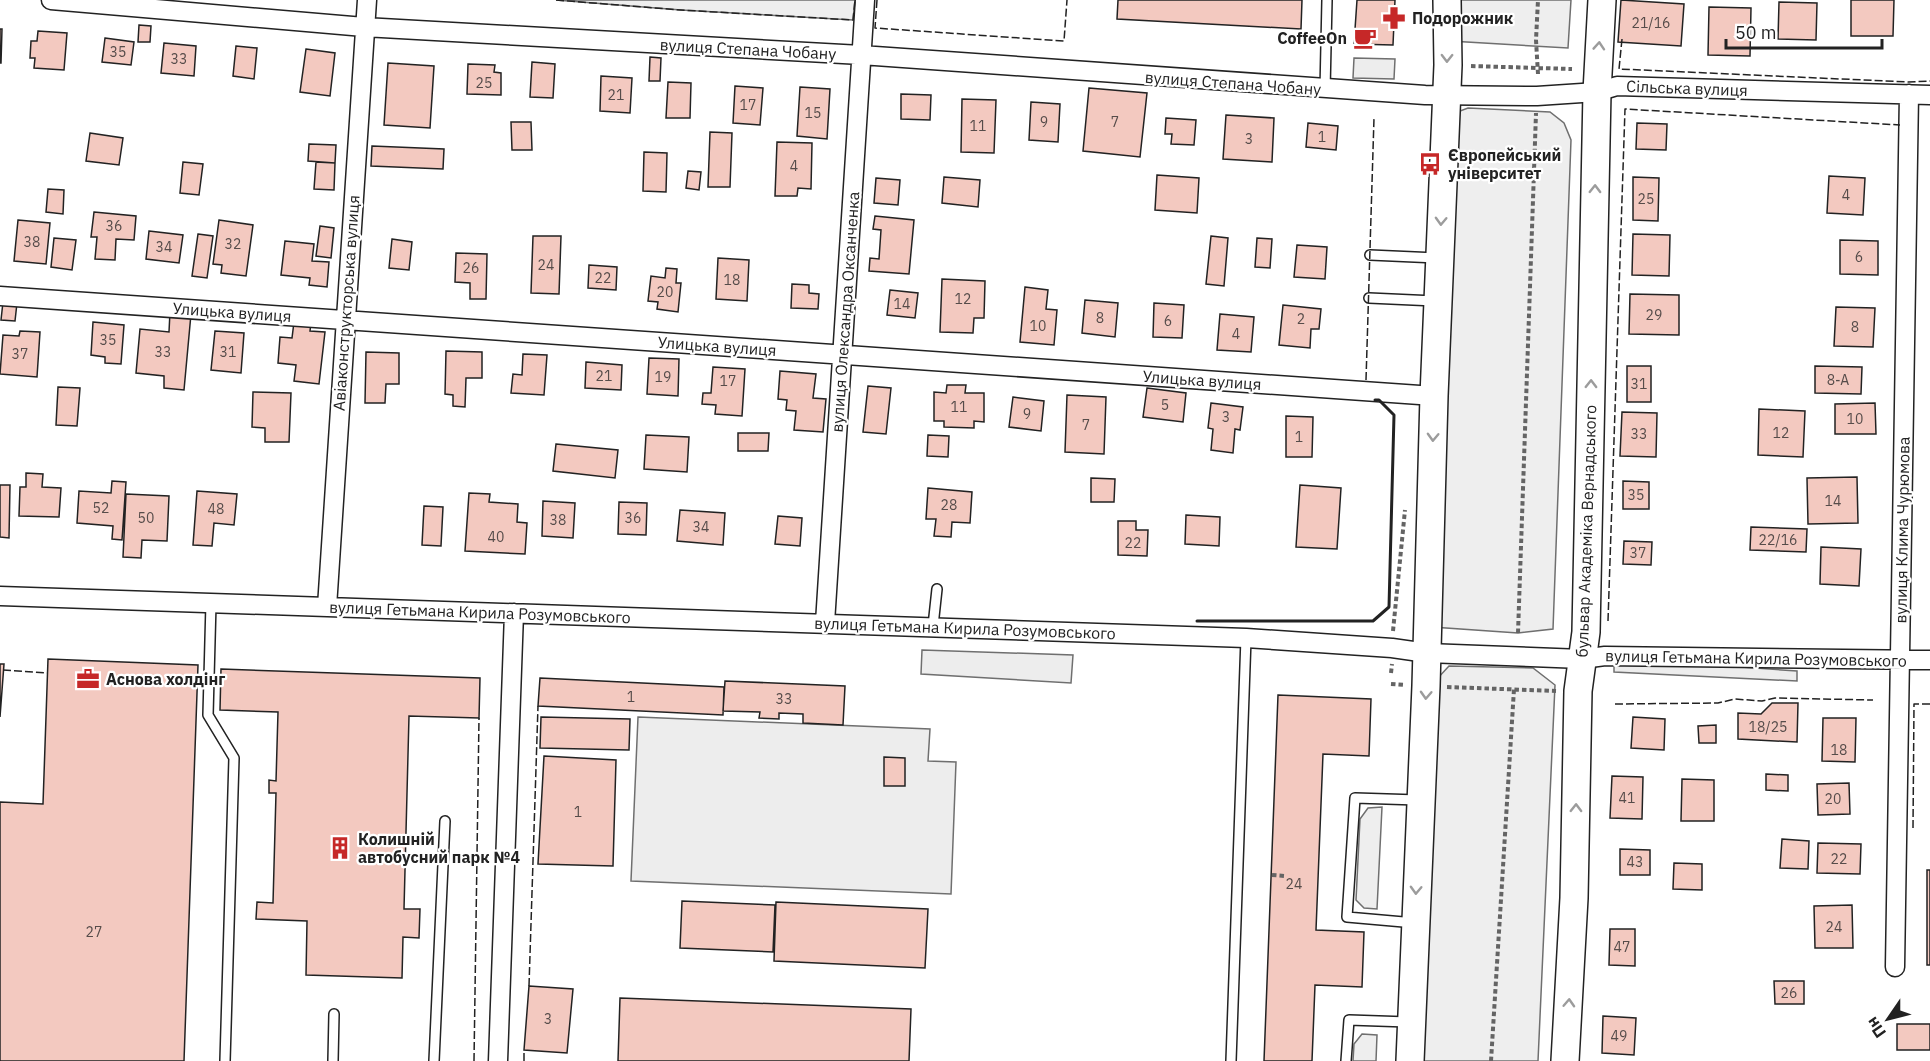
<svg xmlns="http://www.w3.org/2000/svg" width="1930" height="1061" viewBox="0 0 1930 1061" font-family="'IBM Plex Sans',sans-serif">
<rect width="100%" height="100%" fill="#fff"/>
<path fill="#eee" stroke="#6f6f6f" stroke-width="1.5" d="M556 0H855L853 20 681 10Z
M1450 0H1571L1568 48 1450 41Z
M1468 108 1550 112 1564 123 1571 140 1553 629 1518 633 1432 627 1452 114Z
M1449 666 1533 668 1555 685 1538 1061H1419L1436 680Z
M1382 807 1377 909 1364 908 1356 900 1360 819 1368 808Z
M1362 1034 1377 1035 1376 1061H1353L1354 1044Z"/>
<path fill="#ededed" stroke="#6f6f6f" stroke-width="1.5" d="M1354 58 1395 59 1394 79 1353 78Z
M922 650 1073 655 1071 683 921 674Z
M1614 658 1797 671V681L1614 672Z
M638 717 930 729 928 761 956 762 951 894 631 881Z"/>
<path fill="#f3c9c0" stroke="#222" stroke-width="1.5" d="M1118 0H1302L1301 29 1117 19Z
M1357 0H1395L1393 45 1354 44Z
M1621 0 1684 4 1681 46 1618 42Z
M1851 0H1894L1893 36H1851Z
M1779 2 1817 3 1816 40 1778 39Z
M1709 7 1751 8 1750 56 1708 55Z
M139 25 151 26 150 42H138Z
M0 29H2L1 63H0Z
M38 31 67 33 64 70 34 68 35 58H30L31 41H37Z
M105 38 134 42 131 65 102 62Z
M164 43 196 46 194 76 161 73Z
M236 46 257 48 254 79 233 76Z
M306 49 335 53 330 96 300 92Z
M650 57 661 58 660 81H649Z
M532 62 555 64 553 98 530 97Z
M388 63 434 66 430 128 384 125Z
M468 64 495 65 494 72 501 73V95L467 94Z
M601 76 632 78 630 113 600 111Z
M668 82 691 83 690 118H666Z
M735 86 763 88 760 125 733 123Z
M800 87 830 89 827 139 797 136Z
M1089 88 1147 93 1140 157 1083 151Z
M901 94 931 95 930 120 901 119Z
M962 99 996 100 994 153 961 152Z
M1031 102 1060 104 1058 142 1029 140Z
M1226 115 1274 118 1272 162 1223 159Z
M1166 118 1196 120 1194 145 1171 144 1172 134H1165Z
M511 122H531L532 150H512Z
M1308 123 1338 126 1336 150 1306 147Z
M1637 123 1667 124 1666 150 1636 149Z
M710 132 732 133 730 187H708Z
M90 133 123 138 119 165 86 161Z
M777 142 812 143 811 189 798 188 797 196H775Z
M309 144 336 145 335 163 308 161Z
M372 146 444 149 443 169 371 166Z
M644 152 667 153 666 192 643 191Z
M183 162 203 164 199 195 180 193Z
M316 162 335 163 334 190 314 189Z
M688 171 701 172 699 190 686 188Z
M1157 175 1199 178 1197 213 1155 210Z
M1829 176 1865 178 1863 215 1827 213Z
M944 177 980 180 978 207 942 203Z
M1633 177 1659 178 1658 221 1633 220Z
M876 178 900 180 898 205 874 203Z
M48 189 64 190 63 214 46 212Z
M94 212 136 216 134 240 116 239 115 260 95 259 97 237H91Z
M875 216 914 220 909 274 869 271 870 258 879 259 881 230 873 229Z
M18 220 50 223 46 264 14 261Z
M219 220 253 225 246 276 221 273 222 265 213 264Z
M320 226 334 228 331 258 316 256Z
M149 231 183 235 179 263 146 259Z
M198 234 213 236 207 278 192 276Z
M1633 234 1670 235 1669 276 1632 275Z
M533 236H561L559 294 531 293Z
M1211 236 1228 238 1224 286 1206 284Z
M54 238 76 240 72 270 51 267Z
M1257 238 1272 239 1270 268 1255 267Z
M392 239 412 242 409 270 389 268Z
M1840 240 1878 241V275L1840 274Z
M285 241 314 244 312 261 329 262 327 287 309 285 310 278 281 275Z
M1297 245 1327 247 1325 279 1294 277Z
M456 253 487 254 486 299H470V283L455 282Z
M718 258 749 260 747 301 716 299Z
M589 265 617 267 616 290 588 288Z
M666 268 677 269 676 283H681L678 312 657 309 658 302 648 301 651 276 665 278Z
M942 279 985 281 984 318H974L973 333 940 332Z
M792 284 809 285V293L819 294 818 309 791 308Z
M1025 287 1048 290 1046 309 1057 310 1054 345 1020 342Z
M890 290 918 293 915 318 887 315Z
M1630 294 1679 295V335L1629 334Z
M1085 300 1118 303 1115 337 1082 333Z
M3 302 17 303 15 321 1 320Z
M1154 303 1184 305 1182 338 1153 337Z
M1283 305 1321 309 1319 329H1311L1310 348 1279 345Z
M1836 307 1875 308 1873 347 1834 346Z
M170 312 191 314 184 390 164 388V376L136 373 140 329 169 332Z
M1220 314 1254 317 1251 352 1217 350Z
M93 322 124 325 121 364 105 363V357L91 355Z
M294 322 311 323 310 331 325 332 319 384 294 381 296 365 278 363 280 337 292 338Z
M20 331 40 332 37 377 0 374 3 335 19 336Z
M215 331 244 333 241 373 211 370Z
M446 351 482 352V378H466L465 407 453 406V395L445 394Z
M366 352 399 353V384H386L385 403H365Z
M523 354 547 355 544 395 511 393 513 374 522 375Z
M649 358 679 359 678 396 647 394Z
M586 362 622 365 621 390 585 388Z
M1627 366H1651V402H1627Z
M1815 366 1862 367 1861 394 1815 393Z
M713 367 745 369 742 416 715 414 716 405 702 404 703 393H711Z
M780 371 816 374 813 398 826 399 823 432 794 430 796 411 786 410 787 400 778 399Z
M947 385H966L965 393H984V422L974 421V428L944 427V421H934V392L946 393Z
M868 386 891 388 886 434 863 432Z
M58 387 80 388 77 426 56 425Z
M1147 388 1186 393 1183 422 1143 417Z
M253 392 291 393 289 442H265V428L252 427Z
M1067 395 1106 397 1104 454 1065 452Z
M1013 397 1044 401 1041 431 1009 427Z
M1211 403 1243 407 1240 430 1235 429 1233 453 1211 450 1213 429 1208 428Z
M1875 403 1876 434H1835V404Z
M1759 409 1805 411 1803 457 1758 455Z
M1622 412 1657 413 1656 457 1620 456Z
M1286 416 1313 417 1312 457H1286Z
M738 433H769L768 451H738Z
M646 435 689 437 687 472 644 469Z
M928 435 949 436 948 457 927 456Z
M556 444 618 450 615 478 553 471Z
M26 473 43 474 42 487 61 488 59 517 19 516 20 487H26Z
M1857 477 1858 523 1808 524 1807 478Z
M1091 478 1115 479 1114 502H1091Z
M112 481 126 482 122 540 112 539 113 526 77 523 79 491 111 493Z
M1623 481 1649 482V509H1623Z
M0 485H10L9 538 0 537Z
M1300 485 1341 488 1337 549 1296 547Z
M928 488 972 492 970 523 952 522 951 537 934 536 936 519H926Z
M197 491 237 494 234 525 214 523 212 546 193 545Z
M469 493 490 494 489 502 518 504 517 522 527 523 525 554 465 551Z
M126 494 169 496 167 541 142 540 141 558 123 557Z
M543 501 575 503 573 538 542 536Z
M619 502 647 503 646 535 618 534Z
M424 506 443 507 441 546 422 545Z
M680 510 725 513 723 545 677 541Z
M1186 515 1220 517 1219 546 1185 544Z
M778 516 802 518 800 546 775 544Z
M1118 521H1136V530H1148L1147 556 1118 555Z
M1751 527 1807 529 1806 552 1750 550Z
M1624 541 1652 542 1651 565 1623 564Z
M1821 547 1861 549 1859 586 1820 584Z
M48 659 198 665 184 1061H0V802L43 804Z
M0 664H4L0 717Z
M221 669 480 678 479 718 409 716 404 909H420L419 938 403 937 402 978 306 975 307 921 256 919 257 902 273 903 276 793H269V780L276 781 278 712 220 710Z
M540 678 724 687 723 715 538 706Z
M725 681 845 686 843 725 803 723V714L779 713V719L759 718 760 712 723 711Z
M1278 695 1371 699 1369 756 1323 754 1316 930 1364 932 1362 987 1315 985 1312 1061H1264Z
M1772 703H1798L1797 742 1738 739V713L1761 714Z
M541 717 630 719 629 750 540 748Z
M1633 717 1665 719 1664 750 1631 748Z
M1823 718H1856L1855 762 1822 761Z
M1716 725V743H1699L1698 726Z
M544 756 616 760 613 866 538 864Z
M884 757 905 758V786H884Z
M1766 774 1788 775V791L1766 790Z
M1612 776 1643 777 1642 819 1610 818Z
M1682 779 1714 780V821H1681Z
M1849 783 1850 814 1818 815 1817 784Z
M1782 839 1809 841 1808 869 1780 868Z
M1818 843 1861 844 1860 874 1817 873Z
M1620 849 1650 850V875H1620Z
M1674 863 1702 864V890L1673 889Z
M1927 870H1930V965H1927Z
M682 901 775 905 773 952 680 948Z
M776 902 928 909 925 968 774 961Z
M1852 905 1853 948H1815L1814 906Z
M1610 929H1635V966L1609 965Z
M1774 981H1804V1004H1775Z
M529 986 573 989 567 1053 524 1050Z
M620 998 911 1009 909 1061H618Z
M1603 1016 1636 1018 1634 1055 1602 1053Z
M1897 1024H1930V1050H1897Z"/>
<g fill="none" stroke-linecap="round" stroke-linejoin="round">
<g stroke="#222" stroke-width="12">
<path id="lane" d="M1325 90 1327 0
M1370 255 1437 258
M1369 298 1435 301
M211 603 208 715 234 758 225 1061
M933 626 937 589
M1415 923 1347 917 1355 798 1418 800
M333 1061 334 1014
M434 1061 445 821
M1231 1061 1246 638
M1346 1061 1349 1020 1408 1022"/>
</g>
<g stroke="#222" stroke-width="21">
<path id="street" d="M51 0 364 27 861 55 1425 95 1537 96 1597 92 1617 86 1930 95
M0 296 1434 396
M0 596 1246 638 1392 648 1427 653 1582 659 1605 656 1930 660
M327 607 367 0
M825 623 865 0
M1895 967 1909 94
M498 1061 514 613"/>
</g>
<g stroke="#222" stroke-width="30">
<path id="secondary" d="M1410 1061 1426 686 1434 396 1448 65 1447 0
M1565 1061 1574 898 1578 691 1586 632 1597 92 1602 0"/>
</g>
<path stroke="#646464" stroke-width="4" stroke-dasharray="4.5 3" stroke-linecap="butt" d="M1471 66 1572 69
M1538 74 1536 40 1538 0
M1393 631 1405 510
M1518 633 1536 113
M1391 673 1392 664
M1391 684 1405 685
M1447 687 1556 691
M1272 875 1285 876
M1491 1061 1514 689"/>
<use href="#lane" stroke="#fff" stroke-width="9"/>
<use href="#street" stroke="#fff" stroke-width="18"/>
<use href="#secondary" stroke="#fff" stroke-width="27"/>
<path stroke="#222" stroke-width="1.5" stroke-dasharray="8 3" stroke-linecap="butt" d="M556 0 681 10 853 20 855 0
M877 0 875 28 1064 41 1067 0
M1622 39 1619 69 1908 82 1930 81
M1366 380 1374 118
M1608 621 1625 109 1900 125
M3 670 47 673
M1615 704 1718 703 1735 699 1762 701 1775 698 1873 700
M1913 828 1914 704H1930
M529 986 538 706
M474 1061 479 718
M524 1061V1050"/>
<path stroke="#222" stroke-width="3" d="M1197 621H1373L1389 607 1394 415 1379 400H1375"/>
</g>
<defs><path id="oneway-chevron" d="M-2-3.5L2.5 0L-2 3.5" fill="none" stroke-width="1.6" stroke-linecap="round" stroke-linejoin="round" transform="scale(1.5)"/></defs>
<g stroke="#9c9c9c">
<use href="#oneway-chevron" transform="translate(1599 46) rotate(-86)"/>
<use href="#oneway-chevron" transform="translate(1447 58) rotate(91)"/>
<use href="#oneway-chevron" transform="translate(1595 189) rotate(-89)"/>
<use href="#oneway-chevron" transform="translate(1441 221) rotate(92)"/>
<use href="#oneway-chevron" transform="translate(1591 384) rotate(-89)"/>
<use href="#oneway-chevron" transform="translate(1433 437) rotate(92)"/>
<use href="#oneway-chevron" transform="translate(1426 695) rotate(93)"/>
<use href="#oneway-chevron" transform="translate(1576 808) rotate(-89)"/>
<use href="#oneway-chevron" transform="translate(1416 890) rotate(92)"/>
<use href="#oneway-chevron" transform="translate(1569 1003) rotate(-87)"/>
</g>
<defs>
<g id="pharmacy-bare" transform="scale(1.8)"><path d="M-2-6h4v4h4v4h-4v4h-4v-4h-4v-4h4Z" fill="#c62828" stroke="#fff" stroke-width="2.5" paint-order="stroke"/></g>
<g id="cafe-bare" transform="scale(1.8)"><path d="M-5.5-4.5H6V0H3Q3 3.5 0 3.5H-2.5Q-5.5 3.5-5.5 0ZM3-3.2v2h1.7v-2ZM-6 4.5H4V6H-6Z" fill="#c62828" stroke="#fff" stroke-width="2.5" paint-order="stroke"/></g>
<g id="bus-bare" transform="scale(1.8)"><path d="M-5-6H5V4H4V6H2V4H-2V6H-4V4H-5ZM-3.5-4V0h7V-4ZM-3.5 1.2v1.5H-2V1.2ZM2 1.2v1.5H3.5V1.2Z" fill="#c62828" stroke="#fff" stroke-width="2.5" paint-order="stroke"/></g>
<g id="office-bare" transform="scale(1.8)"><path d="M-6-3h4V-5.5h4V-3h4V5H-6ZM-1-4.5V-3h2v-1.5ZM-6 0V1H6V0Z" fill="#c62828" stroke="#fff" stroke-width="2.5" paint-order="stroke"/></g>
<g id="building-bare" transform="scale(1.8)"><path d="M-4-6H4V6H1V3H-1V6H-4ZM-2.5-4.3h1.7v1.8h-1.7ZM.8-4.3h1.7v1.8H.8ZM-2.5-1h1.7V.8h-1.7ZM.8-1h1.7V.8H.8Z" fill="#c62828" stroke="#fff" stroke-width="2.5" paint-order="stroke"/></g>
</defs>
<g fill-rule="evenodd">
<use href="#pharmacy-bare" x="1394" y="18"/>
<use href="#cafe-bare" x="1365" y="38"/>
<use href="#bus-bare" x="1430" y="164"/>
<use href="#office-bare" x="88" y="679"/>
<use href="#building-bare" x="340" y="848"/>
</g>
<g text-anchor="middle" stroke-width="4.5" stroke-linejoin="round" paint-order="stroke">
<g font-size="14" fill="#564c4a">
<text x="1651" y="28">21/16</text>
<text x="118" y="57">35</text>
<text x="179" y="64">33</text>
<text x="484" y="88">25</text>
<text x="616" y="100">21</text>
<text x="748" y="110">17</text>
<text x="813" y="118">15</text>
<text x="1044" y="127">9</text>
<text x="1115" y="127">7</text>
<text x="978" y="131">11</text>
<text x="1322" y="142">1</text>
<text x="1249" y="144">3</text>
<text x="794" y="171">4</text>
<text x="1846" y="200">4</text>
<text x="1646" y="204">25</text>
<text x="114" y="231">36</text>
<text x="32" y="247">38</text>
<text x="233" y="249">32</text>
<text x="164" y="252">34</text>
<text x="1859" y="262">6</text>
<text x="546" y="270">24</text>
<text x="471" y="273">26</text>
<text x="603" y="283">22</text>
<text x="732" y="285">18</text>
<text x="665" y="297">20</text>
<text x="963" y="304">12</text>
<text x="902" y="309">14</text>
<text x="1654" y="320">29</text>
<text x="1100" y="323">8</text>
<text x="1301" y="324">2</text>
<text x="1168" y="326">6</text>
<text x="1038" y="331">10</text>
<text x="1855" y="332">8</text>
<text x="1236" y="339">4</text>
<text x="108" y="345">35</text>
<text x="163" y="357">33</text>
<text x="228" y="357">31</text>
<text x="20" y="359">37</text>
<text x="604" y="381">21</text>
<text x="663" y="382">19</text>
<text x="1838" y="385">8-А</text>
<text x="728" y="386">17</text>
<text x="1639" y="389">31</text>
<text x="1165" y="410">5</text>
<text x="959" y="412">11</text>
<text x="1027" y="419">9</text>
<text x="1226" y="422">3</text>
<text x="1855" y="424">10</text>
<text x="1086" y="430">7</text>
<text x="1781" y="438">12</text>
<text x="1639" y="439">33</text>
<text x="1299" y="442">1</text>
<text x="1636" y="500">35</text>
<text x="1833" y="506">14</text>
<text x="949" y="510">28</text>
<text x="101" y="513">52</text>
<text x="216" y="514">48</text>
<text x="146" y="523">50</text>
<text x="633" y="523">36</text>
<text x="558" y="525">38</text>
<text x="701" y="532">34</text>
<text x="496" y="542">40</text>
<text x="1778" y="545">22/16</text>
<text x="1133" y="548">22</text>
<text x="1638" y="558">37</text>
<text x="631" y="702">1</text>
<text x="784" y="704">33</text>
<text x="1768" y="732">18/25</text>
<text x="1839" y="755">18</text>
<text x="1627" y="803">41</text>
<text x="1833" y="804">20</text>
<text x="578" y="817">1</text>
<text x="1839" y="864">22</text>
<text x="1635" y="867">43</text>
<text x="1294" y="889">24</text>
<text x="1834" y="932">24</text>
<text x="94" y="937">27</text>
<text x="1622" y="952">47</text>
<text x="1789" y="998">26</text>
<text x="548" y="1024">3</text>
<text x="1619" y="1041">49</text>
</g>
<g font-size="16" font-weight="bold" fill="#222" stroke="#fff" text-anchor="start">
<text x="1412" y="24">Подорожник</text>
<text x="1347" y="44" text-anchor="end">CoffeeOn</text>
<text x="1448" y="161">Європейський<tspan x="1448" dy="18">університет</tspan></text>
<text x="106" y="685">Аснова холдінг</text>
<text x="358" y="845">Колишній<tspan x="358" dy="18">автобусний парк №4</tspan></text>
</g>
<g font-size="16" fill="#222" stroke="#fff">
<text transform="translate(748 49) rotate(3)" y="6">вулиця Степана Чобану</text>
<text transform="translate(1233 83) rotate(4)" y="6">вулиця Степана Чобану</text>
<text transform="translate(1687 88) rotate(2)" y="6">Сільська вулиця</text>
<text transform="translate(346 303) rotate(-86)" y="6">Авіаконструкторська вулиця</text>
<text transform="translate(232 312) rotate(4)" y="6">Улицька вулиця</text>
<text transform="translate(845 312) rotate(-86)" y="6">вулиця Олександра Оксанченка</text>
<text transform="translate(717 346) rotate(4)" y="6">Улицька вулиця</text>
<text transform="translate(1202 380) rotate(4)" y="6">Улицька вулиця</text>
<text transform="translate(1902 530) rotate(-89)" y="6">вулиця Клима Чурюмова</text>
<text transform="translate(1586 531) rotate(-88)" y="6">бульвар Академіка Вернадського</text>
<text transform="translate(480 612) rotate(2)" y="6">вулиця Гетьмана Кирила Розумовського</text>
<text transform="translate(965 628) rotate(2)" y="6">вулиця Гетьмана Кирила Розумовського</text>
<text transform="translate(1756 658) rotate(1)" y="6">вулиця Гетьмана Кирила Розумовського</text>
</g>
</g>
<g transform="translate(1888 1019) rotate(235)" stroke="#ffffff" stroke-width="4.5" paint-order="stroke">
<path d="M0-4.5L10 22L0 15L-10 22Z" fill="#222222"/>
<text y="-9" font-size="16" font-weight="bold" text-anchor="middle" fill="#222222">Пн</text>
</g>
<path d="M1726 39v9h156v-9" fill="none" stroke="#222222" stroke-width="3"/>
<text x="1735" y="39" font-size="18" fill="#222222" stroke="#ffffff" stroke-width="4.5" paint-order="stroke">50 m</text>
</svg>
